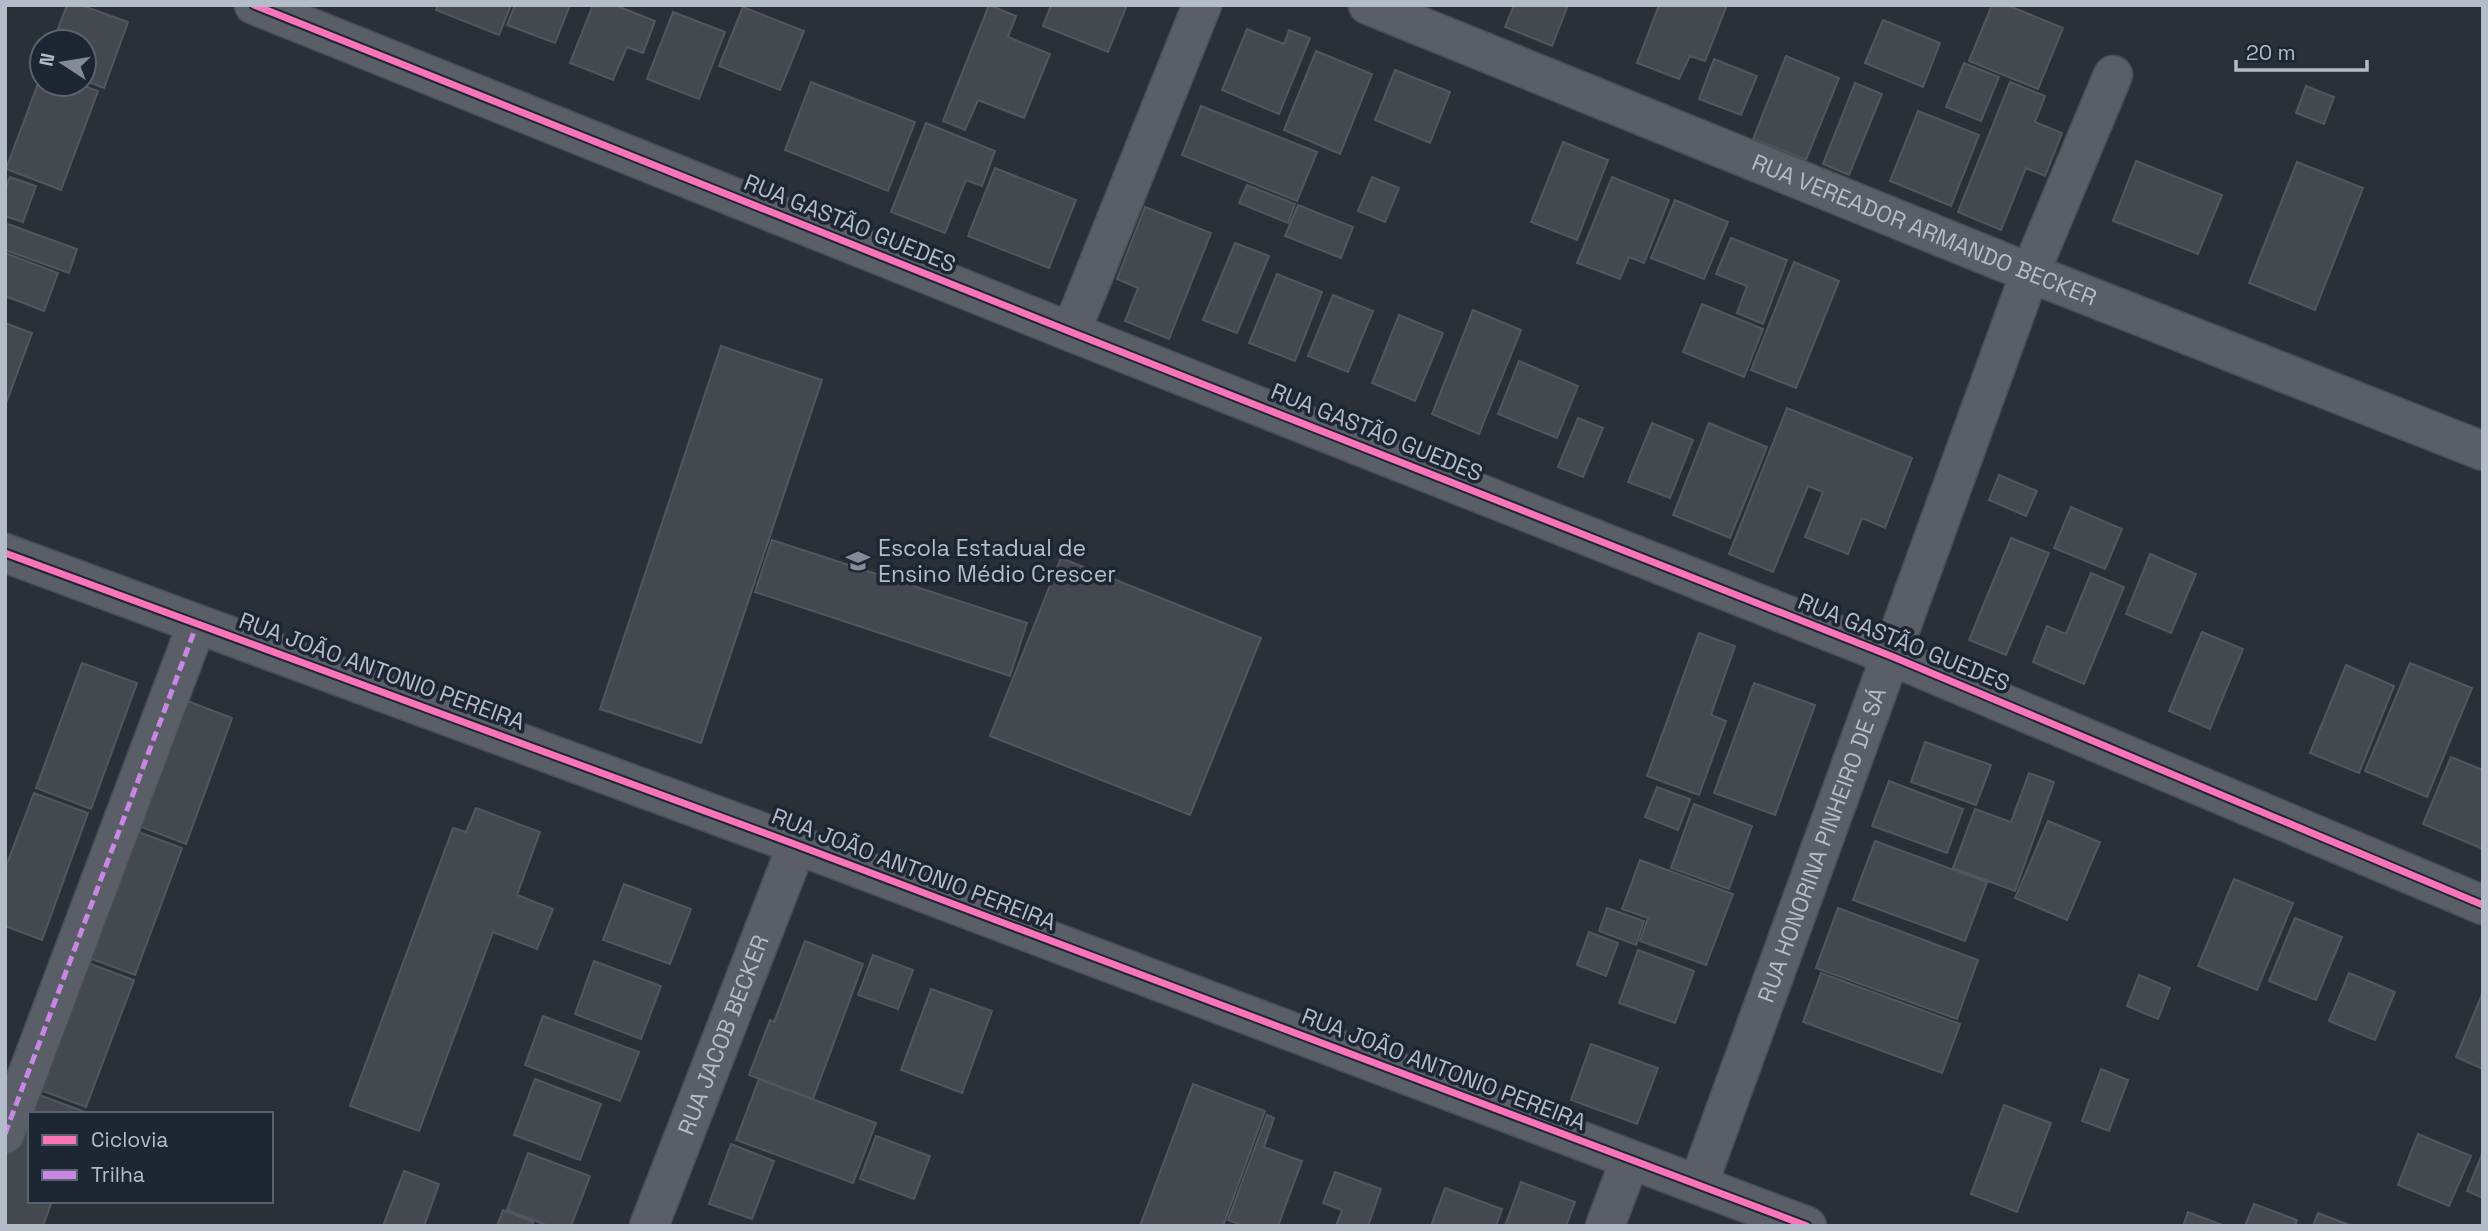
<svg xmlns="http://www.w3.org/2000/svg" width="2488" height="1231" viewBox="0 0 2488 1231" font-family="'Space Grotesk',sans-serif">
<rect width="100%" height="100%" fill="#2a3038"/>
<path fill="#444950" stroke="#52575f" stroke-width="2" d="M67 5H81L128 22 104 88 84 80V42H53Z
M438 5H511L499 35 436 10Z
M515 5H570L555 43 507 25Z
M593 5H615L655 21 643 53 627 47 613 80 570 63Z
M989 5 1016 16 1008 37 1050 54 1024 118 978 100 965 130 943 121Z
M1051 5H1127L1108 52 1043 26Z
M1514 5H1568L1552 46 1505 27Z
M1659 5H1727L1705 61 1690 56 1679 79 1637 63Z
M1992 5H2007L2063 28 2038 89 1969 61Z
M743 7 804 31 780 90 719 66Z
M673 12 725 32 699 99 647 79Z
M1883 20 1940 43 1923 87 1865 63Z
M1247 29 1284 44 1289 30 1310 38 1279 114 1222 90Z
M1316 51 1372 74 1340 154 1284 130Z
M1786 56 1839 78 1806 160 1753 139Z
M1714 59 1757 76 1741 115 1699 99Z
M1964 63 1999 77 1981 121 1946 107Z
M1395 70 1450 92 1430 143 1375 120Z
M42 73V84H79L98 91 61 190 6 169Z
M811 82 915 122 888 191 785 150Z
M2010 82 2045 96 2035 122 2062 133 2045 176 2026 168 2001 230 1958 212Z
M1855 83 1882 94 1849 175 1823 164Z
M2306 86 2334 97 2324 124 2296 113Z
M1201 106 1317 152 1297 201 1182 155Z
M1918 111 1979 135 1951 206 1890 181Z
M926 123 995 151 982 186 966 180 945 233 891 212Z
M1563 142 1608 160 1577 240 1531 222Z
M2136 161 2222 195 2198 254 2113 221Z
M2297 162 2363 188 2315 310 2249 283Z
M995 168 1076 200 1049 268 968 236Z
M10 177 36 186 23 222 5 216V189Z
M1372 177 1399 188 1385 222 1358 211Z
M1612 177 1669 200 1644 263 1629 257 1620 279 1577 263Z
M1247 185 1295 204 1288 223 1239 203Z
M1675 200 1728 222 1704 279 1651 258Z
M1298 205 1353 227 1341 258 1285 236Z
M1145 207 1211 233 1169 339 1125 321 1138 288 1117 279Z
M5 223 77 249 69 273 5 250Z
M1731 238 1787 260 1763 324 1737 313 1747 286 1716 274Z
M1235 243 1269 256 1237 333 1203 320Z
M5 253 58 273 44 311 5 296Z
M1794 262 1839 281 1796 388 1751 370Z
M1277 274 1322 292 1295 361 1249 343Z
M1333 295 1373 311 1348 372 1308 356Z
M1702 304 1763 329 1744 377 1683 352Z
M1473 310 1521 330 1479 434 1432 414Z
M1399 315 1443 333 1415 401 1372 383Z
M5 323 32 333 5 406Z
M721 346 822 380 701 743 600 709Z
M1519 361 1578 386 1557 438 1498 414Z
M1787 408 1912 458 1885 528 1862 518 1848 554 1805 537 1823 492 1808 486 1773 572 1729 554Z
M1578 418 1603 428 1583 477 1558 467Z
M1652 423 1693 440 1670 498 1628 482Z
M1709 423 1767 447 1730 538 1673 515Z
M1999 475 2037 491 2026 516 1989 500Z
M2071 507 2122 529 2105 569 2054 548Z
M2011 538 2049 553 2006 655 1969 640Z
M772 540 1027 623 1010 676 755 592Z
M2150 554 2196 574 2171 633 2126 614Z
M1061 558 1261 638 1190 815 990 736Z
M2091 573 2124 587 2084 684 2033 662 2047 626 2066 634Z
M2202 632 2243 649 2210 729 2169 711Z
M1699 633 1735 646 1711 715 1726 721 1699 795 1647 776Z
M82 663 137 683 91 809 36 788Z
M2410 663 2472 688 2427 797 2365 771Z
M2346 665 2394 686 2359 773 2310 753Z
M1754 683 1815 705 1775 815 1714 793Z
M177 697 232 718 186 844 131 823Z
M1925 742 1991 765 1976 805 1911 782Z
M2451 757 2483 770V849L2423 824Z
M2029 773 2054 782 2015 891 1953 868 1975 809 2011 822Z
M1889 781 1963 809 1947 853 1872 826Z
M1657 787 1690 799 1678 830 1645 817Z
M34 793 88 813 42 940 5 926V869Z
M1694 804 1752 826 1729 889 1671 868Z
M476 808 540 832 517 895 553 909 537 949 493 932 419 1131 350 1106 453 828 466 832Z
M2048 821 2100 842 2067 920 2015 898Z
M128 828 182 848 135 975 81 955Z
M1875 841 1987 882 1965 941 1853 900Z
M1640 860 1733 894 1706 965 1640 941 1648 918 1622 909Z
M2234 879 2293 903 2257 990 2198 966Z
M624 884 691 909 670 964 603 940Z
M1607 908 1644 921 1636 945 1599 931Z
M1838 908 1978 960 1957 1019 1816 968Z
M2295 918 2342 937 2316 1000 2269 981Z
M1589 932 1618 943 1606 976 1577 965Z
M805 941 863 964 813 1099 749 1075 770 1020 774 1022Z
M1638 950 1694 971 1675 1023 1619 1003Z
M873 955 913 970 898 1009 858 995Z
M80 960 134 980 86 1107 32 1087Z
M594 961 661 986 641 1039 575 1014Z
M1821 973 1960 1024 1942 1073 1803 1022Z
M2349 973 2395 992 2375 1040 2329 1021Z
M2139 975 2170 988 2158 1019 2127 1006Z
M931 989 992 1011 962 1093 901 1070Z
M2483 992V1069L2456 1057Z
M543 1016 639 1052 620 1101 525 1065Z
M1591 1044 1658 1068 1637 1124 1571 1100Z
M2101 1069 2128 1080 2109 1131 2082 1121Z
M535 1079 601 1104 580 1160 514 1135Z
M759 1079 876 1123 853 1183 736 1140Z
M1193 1084 1265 1111 1223 1226H1140Z
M26 1090 85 1112 84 1114H30V1201H52L43 1226H6L5 1147Z
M2004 1105 2051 1123 2017 1212 1971 1194Z
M1267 1115 1274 1118 1264 1147 1302 1161 1278 1226H1244L1228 1220Z
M2418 1134 2471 1156 2449 1206 2398 1185Z
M876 1136 930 1156 914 1199 860 1179Z
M731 1144 774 1161 752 1219 709 1204Z
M2483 1152V1198L2467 1191Z
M528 1153 590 1176 571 1226H549L507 1210Z
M404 1171 439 1184 424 1226H383Z
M1335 1172 1381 1189 1368 1226H1336L1342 1210 1323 1203Z
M1521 1182 1575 1202 1566 1226H1505Z
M1445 1188 1502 1209 1496 1226H1431Z
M2254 1204 2297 1220 2295 1226H2245Z
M503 1210 533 1222 532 1226H497Z
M2188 1212 2225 1226H2183Z
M2318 1213 2352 1226H2313Z"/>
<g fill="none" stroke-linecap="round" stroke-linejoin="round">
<g stroke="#484c53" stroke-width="41">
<g id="street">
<path d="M254 5 1071 332 1891 656 2483 905"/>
<path id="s1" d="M1368 5 2030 273 2483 451"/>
<path d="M1071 332 1202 5"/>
<path d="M5 553 797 845 1807 1226"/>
<path d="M5 1134 197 624"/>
<path id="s2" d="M1698 1185 2030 273 2113 75"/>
<path id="s3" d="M649 1226 797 845"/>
<path d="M1605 1226 1630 1160"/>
</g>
</g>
<use href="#street" stroke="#5a5e66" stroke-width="38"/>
<path stroke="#c787e3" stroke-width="5" stroke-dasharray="10 5" stroke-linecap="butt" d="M5 1134 197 624"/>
<g stroke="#1d2633" stroke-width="11">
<path id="cycleway" d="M254 5 1071 332 1891 656 2483 905
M5 553 797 845 1807 1226"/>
</g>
<use href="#cycleway" stroke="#fb73b8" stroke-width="7"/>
</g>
<defs>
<g id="school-bare" transform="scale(1.89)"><path d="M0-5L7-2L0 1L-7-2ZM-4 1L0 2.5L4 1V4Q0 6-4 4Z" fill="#848b96" stroke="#1d2633" stroke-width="2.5" paint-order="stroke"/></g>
</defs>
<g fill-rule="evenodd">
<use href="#school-bare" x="858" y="561"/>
</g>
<g text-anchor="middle" stroke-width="7" stroke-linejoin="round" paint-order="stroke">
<g font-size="23" fill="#b4bcc9" stroke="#1d2633">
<text transform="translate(850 223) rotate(22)" y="8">RUA GASTÃO GUEDES</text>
<text dy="8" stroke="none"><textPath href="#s1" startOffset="600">RUA VEREADOR ARMANDO BECKER</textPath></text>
<text transform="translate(1377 432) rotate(22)" y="8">RUA GASTÃO GUEDES</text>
<text transform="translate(1904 642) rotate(22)" y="8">RUA GASTÃO GUEDES</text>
<text transform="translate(382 671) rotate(20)" y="8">RUA JOÃO ANTONIO PEREIRA</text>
<text dy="8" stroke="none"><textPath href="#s2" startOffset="362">RUA HONORINA PINHEIRO DE SÁ</textPath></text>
<text transform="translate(914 869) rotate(21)" y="8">RUA JOÃO ANTONIO PEREIRA</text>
<text dy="8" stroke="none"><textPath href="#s3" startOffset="205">RUA JACOB BECKER</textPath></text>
<text transform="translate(1444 1069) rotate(21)" y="8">RUA JOÃO ANTONIO PEREIRA</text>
</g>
<g font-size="23" fill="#b4bcc9" stroke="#1d2633" text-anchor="start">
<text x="878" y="556">Escola Estadual de<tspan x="878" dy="26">Ensino Médio Crescer</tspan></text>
</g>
</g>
<rect width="2488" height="1231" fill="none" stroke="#b4bcc9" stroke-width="14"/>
<rect x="28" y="1112" width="245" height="91" fill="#1d2633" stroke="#59626f" stroke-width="2"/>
<rect x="42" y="1135" width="35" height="10" fill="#fb73b8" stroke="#59626f" stroke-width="2"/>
<text x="91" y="1147" font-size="21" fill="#b4bcc9">Ciclovia</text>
<rect x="42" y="1170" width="35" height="10" fill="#c787e3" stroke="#59626f" stroke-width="2"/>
<text x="91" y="1182" font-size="21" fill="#b4bcc9">Trilha</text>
<g transform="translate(63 63) rotate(282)"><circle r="33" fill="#1d2633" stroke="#59626f" stroke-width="2"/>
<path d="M0-5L12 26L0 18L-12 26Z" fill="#848b96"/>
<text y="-10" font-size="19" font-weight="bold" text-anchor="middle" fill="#b4bcc9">N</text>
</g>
<path d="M2236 60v10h131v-10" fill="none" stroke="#b4bcc9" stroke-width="3.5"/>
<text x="2246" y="60" font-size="21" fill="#b4bcc9" stroke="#1d2633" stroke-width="5" paint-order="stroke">20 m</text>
</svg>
